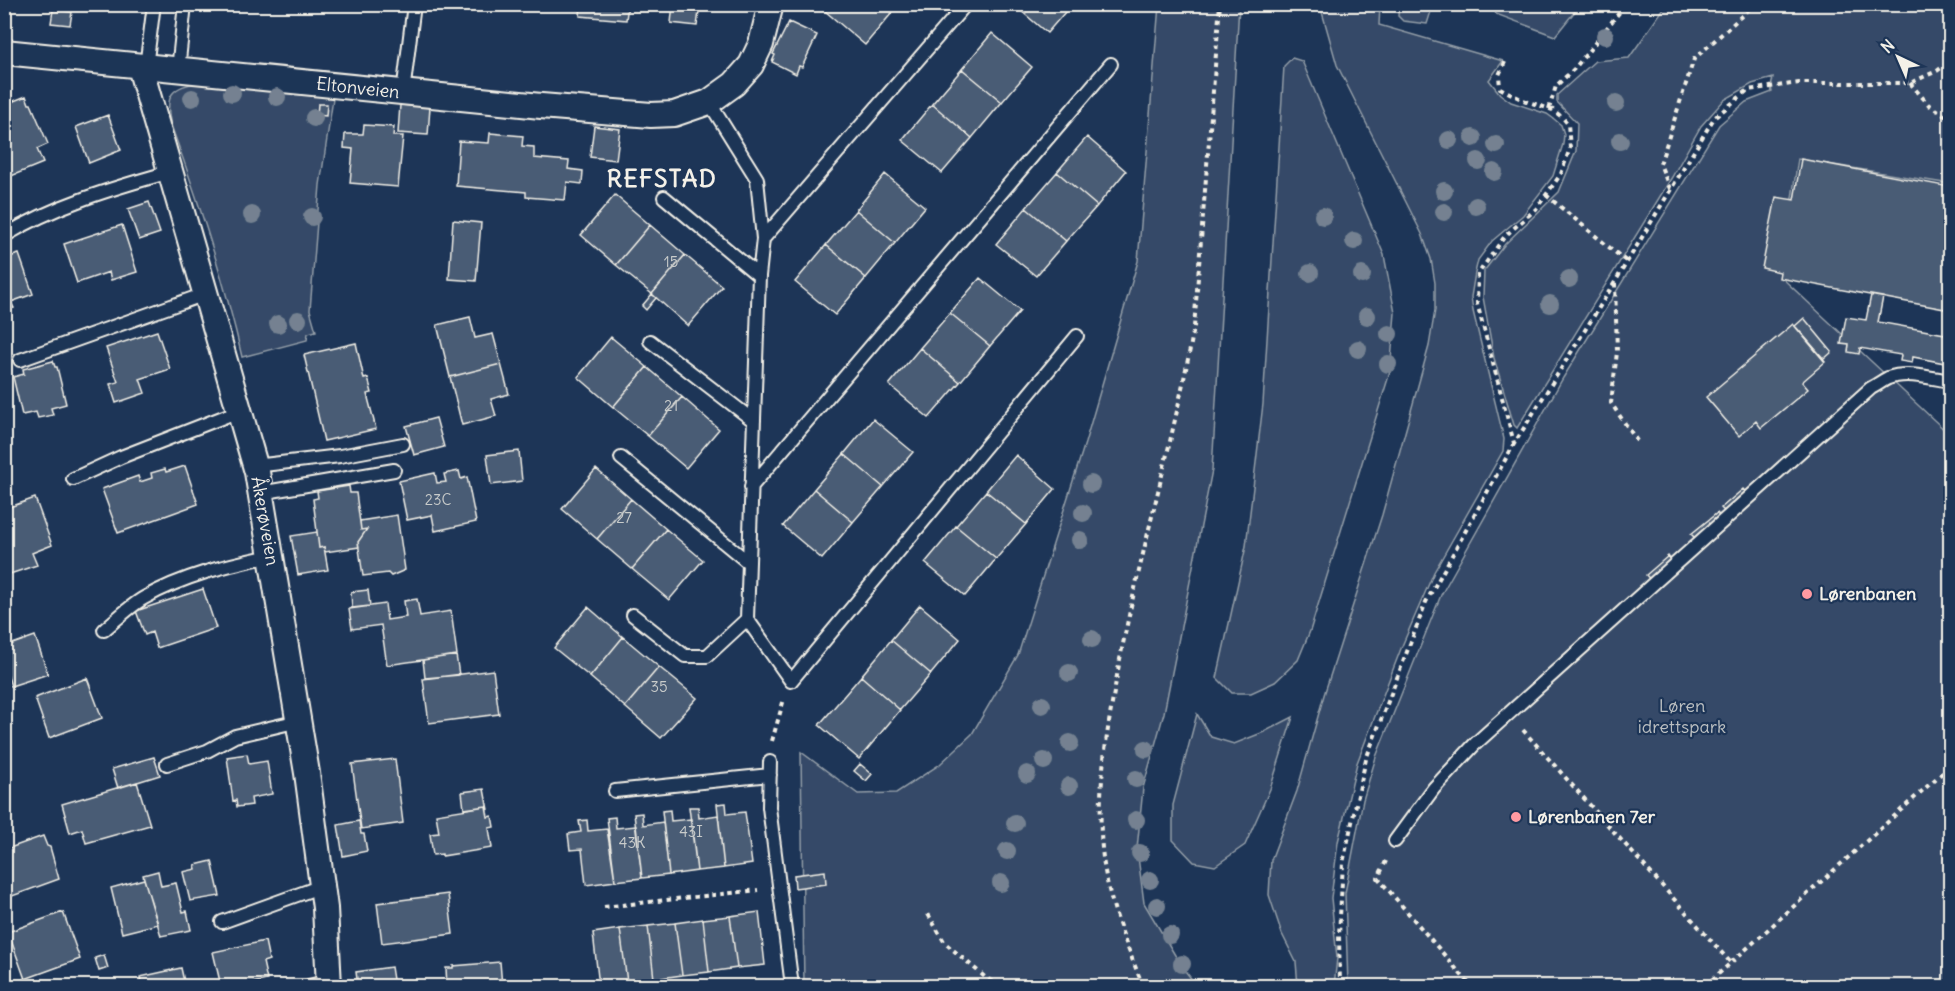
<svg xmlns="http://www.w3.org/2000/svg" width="1955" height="991" viewBox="0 0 1955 991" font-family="Delius,sans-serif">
<rect width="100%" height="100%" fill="#1d3557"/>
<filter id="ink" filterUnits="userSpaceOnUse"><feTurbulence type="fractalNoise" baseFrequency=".0167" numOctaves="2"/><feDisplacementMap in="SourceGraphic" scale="12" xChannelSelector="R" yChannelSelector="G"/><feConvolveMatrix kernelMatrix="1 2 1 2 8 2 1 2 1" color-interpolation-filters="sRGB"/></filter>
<g filter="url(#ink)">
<path fill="#354a67" stroke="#949ea8" stroke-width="1.5" d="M1159 5H1239L1212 470 1164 713 1143 788 1137 849 1144 903 1182 967 1197 986H804L801 752 858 794 896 793 939 765 972 734 1018 655 1085 443 1138 261Z
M1320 5H1380L1379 25 1503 61 1489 80 1500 94 1511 102 1547 114 1554 119 1561 125 1564 134 1563 144 1553 176 1523 215 1492 241 1478 260 1475 273 1471 297 1473 311 1504 439 1503 451 1434 572 1402 646 1357 763 1338 842 1331 898 1337 958 1334 986H1298L1296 962 1282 934 1269 895 1271 860 1297 791 1324 695 1382 515 1429 346 1435 310V283L1431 259 1422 234 1337 65Z
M1399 5H1433L1427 24 1403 21 1398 16Z
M1494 5V4L1580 5 1555 36 1496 14 1493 8Z
M1669 5H1950V184L1798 159 1780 276 1950 435V986H1347L1348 985 1345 893 1363 800 1376 757 1441 595 1563 378 1719 125 1746 102 1772 92 1771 87 1773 78 1752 84 1724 100 1701 126 1672 177 1517 428 1514 425 1494 358 1483 297 1484 271 1505 244 1559 192 1576 151 1577 123 1557 102V95L1595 61 1629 58 1664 8Z
M1292 58 1302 61 1384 255 1395 313 1390 372 1310 631 1298 660 1275 682 1251 693H1232L1217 678 1246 546 1263 404 1284 66Z
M202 82 334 92 320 185 310 310 316 331 308 333 307 340 242 357C224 278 199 202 171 125 164 95 171 86 202 82Z
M1197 714 1211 737 1234 744 1264 732 1293 717 1270 789 1245 845 1215 866 1194 862 1173 840V805Z"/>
<path fill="#485b74" stroke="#f4f1e8" stroke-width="1.5" d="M581 4H628L626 20 580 16Z
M673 4H700L697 26 671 23Z
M831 4H891L896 8 865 45 825 11Z
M1013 4H1072L1047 33Z
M53 10 72 12 70 25 51 23Z
M789 22 817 35 802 67 799 66 796 74 772 62 775 55 773 54Z
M992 33 1032 67 1002 102 962 69Z
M962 69 1002 102 972 138 932 104Z
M26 96 29 104H31L48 144 37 149 43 163 4 179V105Z
M318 104H327L326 116 317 115Z
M932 104 972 138 942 173 902 140Z
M400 105 430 107 428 135 398 133Z
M108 115 121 150 89 163 76 127Z
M364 125 394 127 393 136H403L398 187 350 183 353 149 344 148 345 134H363Z
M594 126 620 129 616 160 590 157Z
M490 133 523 136 522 146 534 147V158L569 161 568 169 583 171 582 184 567 182 565 200 526 197V192L456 186 459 141 489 143Z
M1087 137 1126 171 1097 206 1057 172Z
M1801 159 1950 187V310L1779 278 1780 272 1762 268 1776 197 1794 200Z
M1057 172 1097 206 1066 241 1026 208Z
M885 174 925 207 895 243 856 210Z
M615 195 650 225 616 265 581 235Z
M149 202 160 233 139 240 128 209Z
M1026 208 1066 241 1036 276 996 244Z
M856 210 895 243 866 278 826 245Z
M453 220 481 223 476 281 449 279Z
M122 225 137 272 111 280 109 272 77 283 64 244Z
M650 225 685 255 652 294 616 265Z
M826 245 866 278 835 315 795 282Z
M19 254 33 294 11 302 14 308 4 311V255L6 258Z
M685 255 722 286 688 326 652 294Z
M980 278 1020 311 990 346 950 313Z
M652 294 656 298 646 310 642 306Z
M1871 295 1883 297 1878 322 1950 335V364L1913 357 1912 363 1900 361 1901 355 1860 348 1859 354 1848 352 1849 345 1841 344 1846 317 1866 320Z
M950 313 990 346 960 382 920 348Z
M470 317 475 338 493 334 501 364 450 377 437 325Z
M1804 318 1832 352 1824 359 1795 326Z
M1793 324 1825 362 1802 382 1808 389 1761 428 1756 421 1739 436 1706 397Z
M157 331 170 369 140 379 145 393 116 403 110 384 118 382 106 348Z
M611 337 647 367 613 407 578 377Z
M356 343 364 379 368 378 372 393 367 394 376 429 324 441 304 355Z
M920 348 960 382 929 418 889 385Z
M53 361 55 367H57L66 404 51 408 53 415 38 418 36 412 22 415 13 377 24 374 23 369Z
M501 364 509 394 491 399 496 416 462 425 450 377Z
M647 367 682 397 648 436 613 407Z
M682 397 719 429 686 468 648 436Z
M436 418 444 447 414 455 406 426Z
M873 419 913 452 883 487 844 454Z
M519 451 522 481 491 485 487 455Z
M844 454 883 487 853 522 814 489Z
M1016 455 1055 489 1026 524 986 491Z
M185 466 198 504 118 533 102 489 138 476 140 482 152 478 151 473 165 469 166 472Z
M596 469 631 499 597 539 562 509Z
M459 471 461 479 467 477 476 522 435 531 432 515 407 520 399 481 435 473 437 483 446 482 444 474Z
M349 486 350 493H356L361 530 367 529 358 542 359 547 325 552 324 547 319 548 313 499 318 498 317 491Z
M814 489 853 522 822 559 783 526Z
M1743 489 1750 497 1729 516 1721 508Z
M986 491 1026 524 996 559 956 526Z
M35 498 52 545 32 553 37 565 4 576V509Z
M631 499 666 529 632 569 597 539Z
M1717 513 1723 520 1699 542 1691 534Z
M397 515 405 570 391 576 388 573 363 576 358 542 367 529 361 530 360 521Z
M956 526 996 559 965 596 925 563Z
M666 529 703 560 669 600 632 569Z
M317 532 319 548 324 547 328 570 298 575 291 536Z
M1668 556 1674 565 1653 583 1646 575Z
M203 589 216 628 157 648 152 632 145 635 136 611Z
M368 590 370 606 352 608 351 592Z
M417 599 420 616 451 611 457 655 387 665 381 625 352 629 349 609 385 604 387 620 406 617 404 601Z
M920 605 960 639 931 674 891 640Z
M588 607 623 637 590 677 554 648Z
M35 636 48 674 11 686 4 665V647Z
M623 637 659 667 625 707 590 677Z
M891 640 931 674 900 710 861 676Z
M456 655 459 675 425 678 423 660Z
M659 667 697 698 661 738 625 707Z
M493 670 499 714 429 723 423 679Z
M861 676 900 710 859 759 819 725Z
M87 678 102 718 49 738 35 698Z
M247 754 249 764 267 761 272 794 251 798 252 805 237 807 236 800 233 801 227 757Z
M154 757 160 775 118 788 112 769Z
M395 759 403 823 361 829 352 764Z
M860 764 872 774 866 781 854 771Z
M137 782 150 825 86 843 82 829 70 833 62 804Z
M484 789 488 810 486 806 464 809 462 792Z
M726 803 727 814 745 812 752 864 724 868 717 804Z
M486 806 488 817 492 816 494 827 489 828 492 848 442 856V854L433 855 430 834 439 833 436 814Z
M689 807H698L699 818 718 815 724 868 697 871Z
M670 810 671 821 691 819 697 871 669 875 662 811Z
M642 813 643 825 663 822 669 875 642 878 634 814Z
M615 817 616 828 636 826 642 878 615 881 607 818Z
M587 820 588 831 607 829 615 881 586 885 582 849 570 850 568 834 581 832 579 821Z
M359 821 361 834H364L367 851 343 856 338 825Z
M43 836 47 846 50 847 59 879 4 899V850Z
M212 861 220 896 190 901 183 872 196 869 195 865Z
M158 871 161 886 176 883 183 912 187 911 191 930 161 936 143 875Z
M825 871 826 884 795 888 794 875Z
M144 879 158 924 122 933 111 888Z
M448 894 453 934 382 943 377 903Z
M63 912 80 959 25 979 8 932Z
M759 912 765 965 737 968 730 916Z
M730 916 737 968 709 972 703 919Z
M703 919 709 972 682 975 675 923Z
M675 923 682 975 654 979 648 926Z
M648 926 654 979 627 982 620 929Z
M620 929 627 982 599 986 593 933Z
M265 941 269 960 263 962 267 980 238 986H221L213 952Z
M104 955 108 968 99 971 95 958Z
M500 962 502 986H447L446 968H453V966Z
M391 967 394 986H358L356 972Z
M181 968 185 986H142L140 977Z"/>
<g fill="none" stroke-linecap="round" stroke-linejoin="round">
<g stroke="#f4f1e8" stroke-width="16">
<path id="service" d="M146 67 154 4
M178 70 185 4
M403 93 414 4
M709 102 757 179 763 239 759 276 747 619 791 681 1077 336
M664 197 759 276
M4 236C55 205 113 188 170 172
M763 239 966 4
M650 341 754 421
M20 360 205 294
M621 458 749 563
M255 466 340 456 403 444
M73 479 121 457 239 411
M751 487 1111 64
M260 493 394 470
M633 615 685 656H707L747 619
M104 630C117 619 130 606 144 598 183 576 227 565 271 556
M770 762 769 807 792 986
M167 764 207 751 235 736 299 721
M615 791 770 775
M1395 841 1434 788 1475 744 1871 388C1877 385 1882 381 1888 378 1907 371 1931 378 1950 381
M222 922 322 886
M309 986 329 981"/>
</g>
<g stroke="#f4f1e8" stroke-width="28">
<path id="minor" d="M4 52 541 106 651 115 674 114 709 102 734 84 751 65 761 44 771 4
M140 67 257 472 307 773 325 908 329 986"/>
</g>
<path stroke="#f4f1e8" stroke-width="4" stroke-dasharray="4.5 4.5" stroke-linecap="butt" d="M1505 62 1499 75 1500 88 1523 100 1553 110 1563 118 1568 124 1570 148 1561 174 1536 209 1505 236 1478 274 1477 303 1514 443
M1910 83 1929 105 1950 119
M1549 109 1556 86 1575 68 1626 4
M1670 189 1660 164 1694 59 1755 4
M1546 195 1627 262
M1615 283 1617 352 1611 403 1637 441
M1523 730 1731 963
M772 741 784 699
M1386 861 1378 878 1471 986
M604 907 758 890
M928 914 945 943 986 978 1000 986
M1143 986C1125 941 1106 897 1102 848 1097 792 1106 737 1116 681 1137 562 1173 446 1194 327L1220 4
M1340 986 1339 935 1343 863 1366 759 1426 602 1514 444 1615 282 1714 118 1748 90 1799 83H1910L1937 71 1950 61
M1705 986 1950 766
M1946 986 1950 983"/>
<use href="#service" stroke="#1d3557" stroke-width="12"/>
<use href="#minor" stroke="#1d3557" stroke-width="24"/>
</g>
<g fill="#748191">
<circle cx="1605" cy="36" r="9"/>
<circle cx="232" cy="93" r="9"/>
<circle cx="277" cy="97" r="9"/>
<circle cx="192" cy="98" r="9"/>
<circle cx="1616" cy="103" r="9"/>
<circle cx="314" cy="118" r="9"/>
<circle cx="1473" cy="138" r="9"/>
<circle cx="1449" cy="140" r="9"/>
<circle cx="1620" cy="141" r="9"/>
<circle cx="1496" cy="145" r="9"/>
<circle cx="1478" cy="161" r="9"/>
<circle cx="1494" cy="172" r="9"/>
<circle cx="1444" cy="191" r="9"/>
<circle cx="1476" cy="206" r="9"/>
<circle cx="1444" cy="212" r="9"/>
<circle cx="252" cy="215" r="9"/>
<circle cx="1323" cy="216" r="9"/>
<circle cx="312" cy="217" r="9"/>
<circle cx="1354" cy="241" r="9"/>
<circle cx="1310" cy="273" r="9"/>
<circle cx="1362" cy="275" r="9"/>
<circle cx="1569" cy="279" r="9"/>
<circle cx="1550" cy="304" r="9"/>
<circle cx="1367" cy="316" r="9"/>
<circle cx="298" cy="320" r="9"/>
<circle cx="278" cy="324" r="9"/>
<circle cx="1389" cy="334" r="9"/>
<circle cx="1358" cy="349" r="9"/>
<circle cx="1388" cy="364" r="9"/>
<circle cx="1091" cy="484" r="9"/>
<circle cx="1083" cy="513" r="9"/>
<circle cx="1080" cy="540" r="9"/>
<circle cx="1092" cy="639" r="9"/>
<circle cx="1069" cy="673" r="9"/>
<circle cx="1042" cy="705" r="9"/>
<circle cx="1070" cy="743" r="9"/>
<circle cx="1146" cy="749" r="9"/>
<circle cx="1044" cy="761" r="9"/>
<circle cx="1027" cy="774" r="9"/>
<circle cx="1136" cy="779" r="9"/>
<circle cx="1069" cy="786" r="9"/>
<circle cx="1136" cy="820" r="9"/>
<circle cx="1015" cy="823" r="9"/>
<circle cx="1007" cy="851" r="9"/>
<circle cx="1140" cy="853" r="9"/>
<circle cx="1150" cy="880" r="9"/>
<circle cx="1001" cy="883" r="9"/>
<circle cx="1157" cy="906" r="9"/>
<circle cx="1170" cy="935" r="9"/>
<circle cx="1182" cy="964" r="9"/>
</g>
</g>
<g fill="#ff9aa2" stroke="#1d3557" stroke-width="2">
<circle cx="1807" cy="594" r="6"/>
<circle cx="1516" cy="817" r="6"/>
</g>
<g text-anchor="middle" stroke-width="4.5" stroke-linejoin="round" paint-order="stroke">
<g font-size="15" fill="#c9cccb">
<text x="671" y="267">15</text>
<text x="671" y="411">21</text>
<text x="438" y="505">23C</text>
<text x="624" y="523">27</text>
<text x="659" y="692">35</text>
<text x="691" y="837">43I</text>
<text x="632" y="848">43K</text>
</g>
<g font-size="18" fill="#f4f1e8" stroke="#1d3557">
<text transform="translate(358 88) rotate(6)" y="6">Eltonveien</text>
<text transform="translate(265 521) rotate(80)" y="6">Åkerøveien</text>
</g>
<g font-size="18" font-weight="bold" fill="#f4f1e8" stroke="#1d3557" text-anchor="start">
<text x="1819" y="600">Lørenbanen</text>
<text x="1528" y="823">Lørenbanen 7er</text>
</g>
<g font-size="18" fill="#bbbfc1" stroke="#1d3557">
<text x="1682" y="712">Løren<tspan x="1682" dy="21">idrettspark</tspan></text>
</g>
<g font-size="24" font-weight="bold" letter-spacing="1.5" fill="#f4f1e8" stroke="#1d3557">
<text x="662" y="187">REFSTAD</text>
</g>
</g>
<rect width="1955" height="991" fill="none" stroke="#1d3557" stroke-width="24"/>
<rect x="12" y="12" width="1931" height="967" fill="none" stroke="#f4f1e8" stroke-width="2" filter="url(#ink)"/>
<g transform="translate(1898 57) rotate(316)" stroke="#1d3557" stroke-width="4.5" paint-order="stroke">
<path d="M0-4.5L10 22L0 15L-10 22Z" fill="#f4f1e8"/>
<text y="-9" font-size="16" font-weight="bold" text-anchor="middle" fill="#f4f1e8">N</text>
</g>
</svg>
